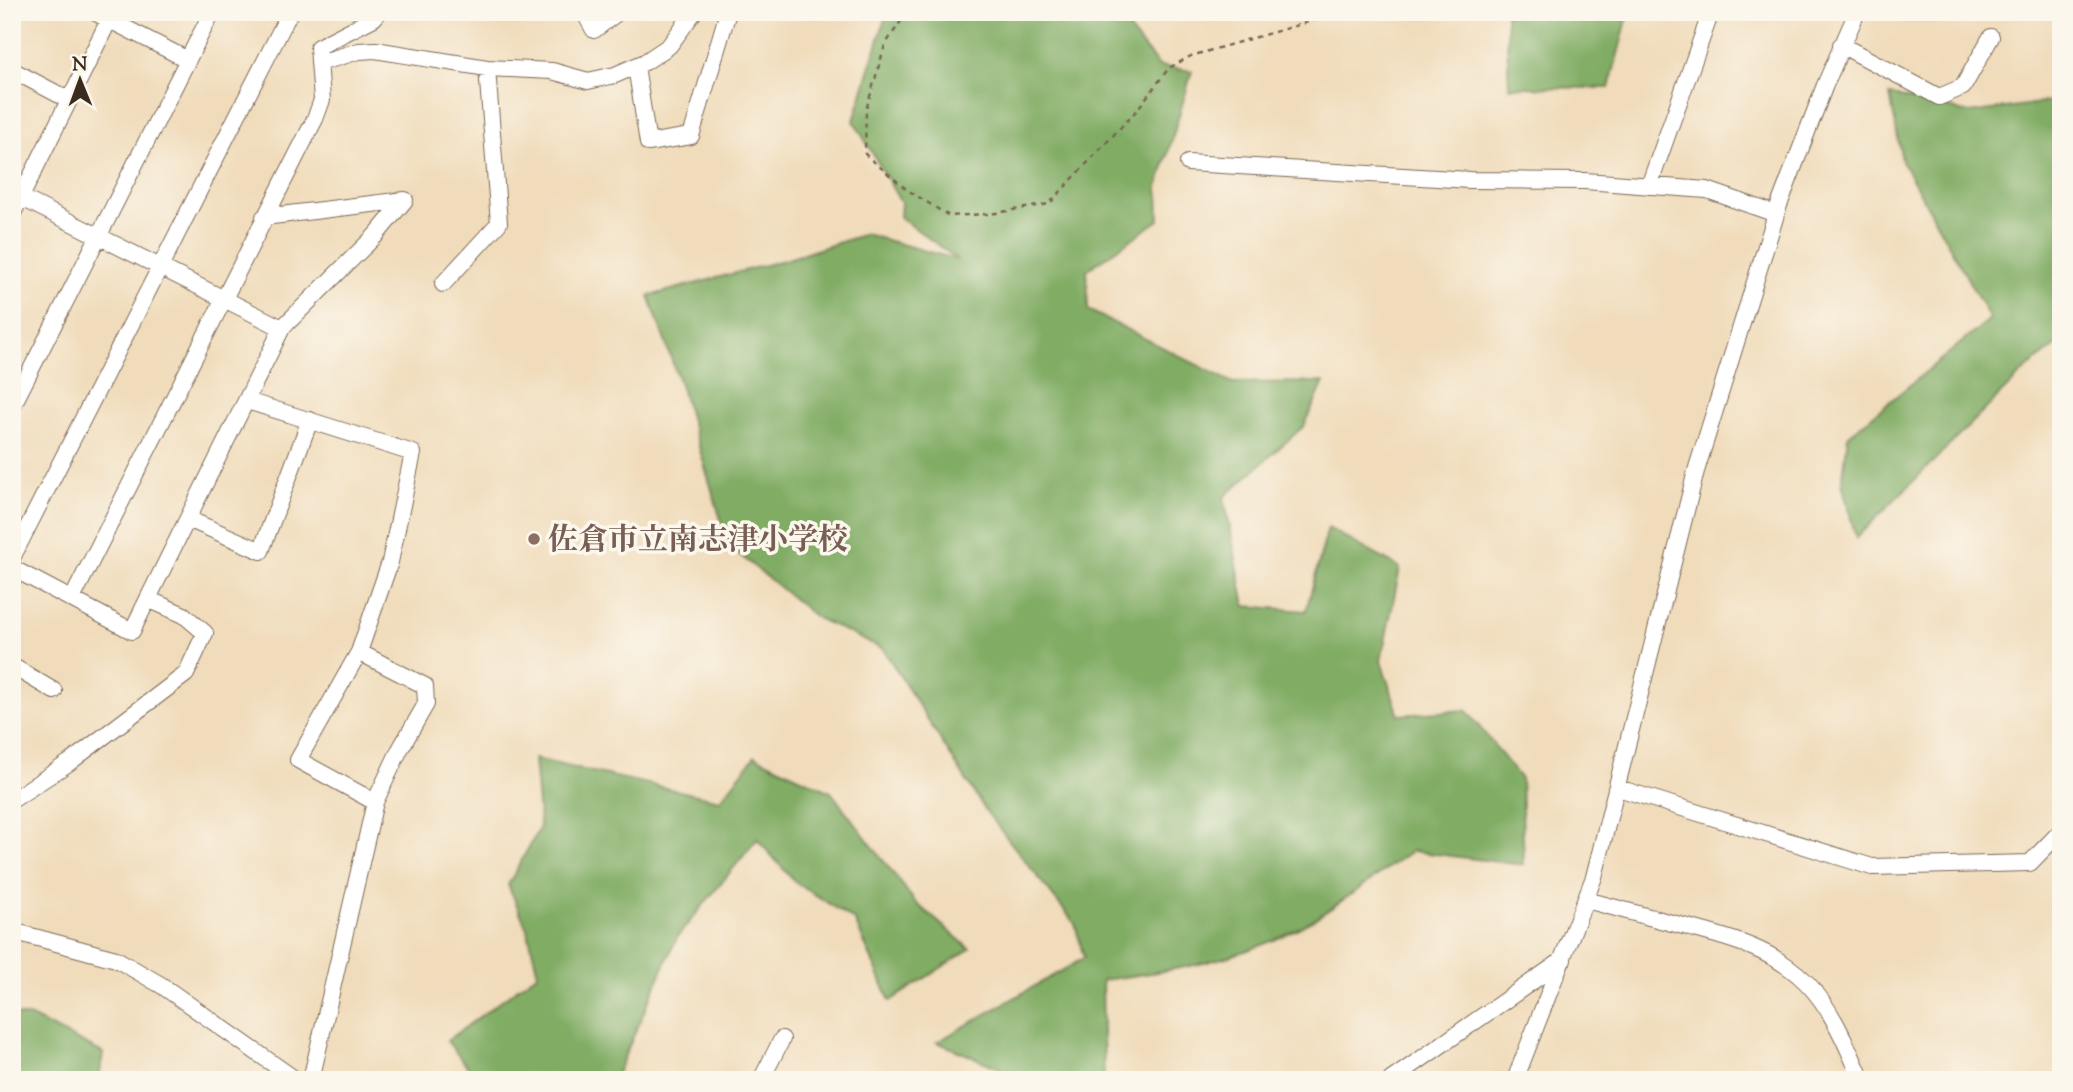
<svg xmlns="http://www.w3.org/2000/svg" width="2073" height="1092" viewBox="0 0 2073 1092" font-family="'Sorts Mill Goudy','Noto Serif JP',serif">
<rect width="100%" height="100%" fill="#fbf7ec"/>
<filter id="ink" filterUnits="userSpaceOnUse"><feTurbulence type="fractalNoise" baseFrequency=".0143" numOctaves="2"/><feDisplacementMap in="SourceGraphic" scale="14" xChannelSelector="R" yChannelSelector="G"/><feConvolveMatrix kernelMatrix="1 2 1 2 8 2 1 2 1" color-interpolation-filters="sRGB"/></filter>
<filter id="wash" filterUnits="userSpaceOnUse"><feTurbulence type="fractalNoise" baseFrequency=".00686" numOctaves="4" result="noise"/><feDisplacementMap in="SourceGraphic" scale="28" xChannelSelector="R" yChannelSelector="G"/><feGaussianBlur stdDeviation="1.57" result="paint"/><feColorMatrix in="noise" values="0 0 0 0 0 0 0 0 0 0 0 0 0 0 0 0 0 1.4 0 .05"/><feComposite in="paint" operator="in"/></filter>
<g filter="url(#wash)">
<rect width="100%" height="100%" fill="#f0dbba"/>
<path fill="#80ac64" stroke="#5e6b41" stroke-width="2" d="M887 12H1134L1130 31 1159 66 1192 71 1158 187 1159 220 1087 270 1088 310 1233 383 1324 382 1304 426 1224 497 1245 606 1306 611 1328 528 1400 568 1381 661 1399 715 1466 710 1521 779 1524 865 1412 851C1375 876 1340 905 1302 926 1240 961 1171 971 1102 980L1104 1080H1060L1002 1069 937 1042 1084 958 1075 924 985 810 883 649 817 618 729 546 679 381 649 296 788 259 865 234 958 260 900 217 901 203 854 121Z
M1506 12H1629L1609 88 1509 87Z
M1890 95 1970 113 2061 100V342L2028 367 1856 538 1842 483 1848 436 1990 319 1902 161Z
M755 756 831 792 916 903 970 949 890 1001 855 921 794 881 757 839 677 937 614 1080H478L447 1041 538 973 527 928 508 885 540 827 534 759 720 800Z
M12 1015 31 1017 103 1053 99 1080H12Z"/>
</g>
<g filter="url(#ink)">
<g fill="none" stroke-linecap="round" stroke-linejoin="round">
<g stroke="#7a6855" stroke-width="18">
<path id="minor" d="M94 12 188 60
M584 12 594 30 618 12
M1841 45 1939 97 1963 87 1991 37
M319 63 359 51 375 50 487 68 552 71 588 81 615 75 645 62 669 46 694 12
M636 66 648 143 691 136 728 12
M12 70 69 100
M1188 163 1470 180 1585 181 1707 190 1776 214
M1649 186 1711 12
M12 193 282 328
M12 215 113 12
M443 284 499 223 487 68
M247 401 413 453 390 562 359 652 298 760 375 802
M12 407 212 12
M188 519 261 551 310 420
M12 558 290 12
M12 568 132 631 282 328 376 235 405 200 264 217
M72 599 315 119 322 100 318 47 374 18 379 12
M12 666 54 691
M1618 788 1872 867 2030 863 2061 831
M12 800 70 762 186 674 205 633 184 615 148 599
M1586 900C1617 908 1648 917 1680 925 1725 937 1771 947 1806 982 1832 1008 1847 1046 1862 1080
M12 931 116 959 161 985 296 1080
M311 1080 375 802 399 751 426 704 425 686 359 652
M761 1080 782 1039
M1391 1080 1563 960
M1515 1080 1594 877 1696 471 1778 208 1825 85 1857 12"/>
</g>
<path stroke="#7a6855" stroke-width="2.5" stroke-dasharray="5 5" stroke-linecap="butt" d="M907 12 885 45 866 110 865 154 906 189 949 216 990 214 1049 204 1136 111 1169 68 1191 56 1343 12"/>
<use href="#minor" stroke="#fff" stroke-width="16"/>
</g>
</g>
<circle fill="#8d6e63" stroke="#fbf7ec" stroke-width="2.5" cx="534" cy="539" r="7"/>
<g text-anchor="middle" stroke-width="7" stroke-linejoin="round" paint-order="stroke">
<g font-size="30" font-weight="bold" fill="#785e54" stroke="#fbf7ec" text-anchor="start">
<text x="548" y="549">佐倉市立南志津小学校</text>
</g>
</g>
<rect width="2073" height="1092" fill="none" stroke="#fbf7ec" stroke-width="42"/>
<g transform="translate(80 80) rotate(359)" stroke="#fbf7ec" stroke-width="5" paint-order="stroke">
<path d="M0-5L12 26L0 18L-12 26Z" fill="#3b2a1e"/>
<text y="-10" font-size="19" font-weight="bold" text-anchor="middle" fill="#3b2a1e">N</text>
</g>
</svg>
